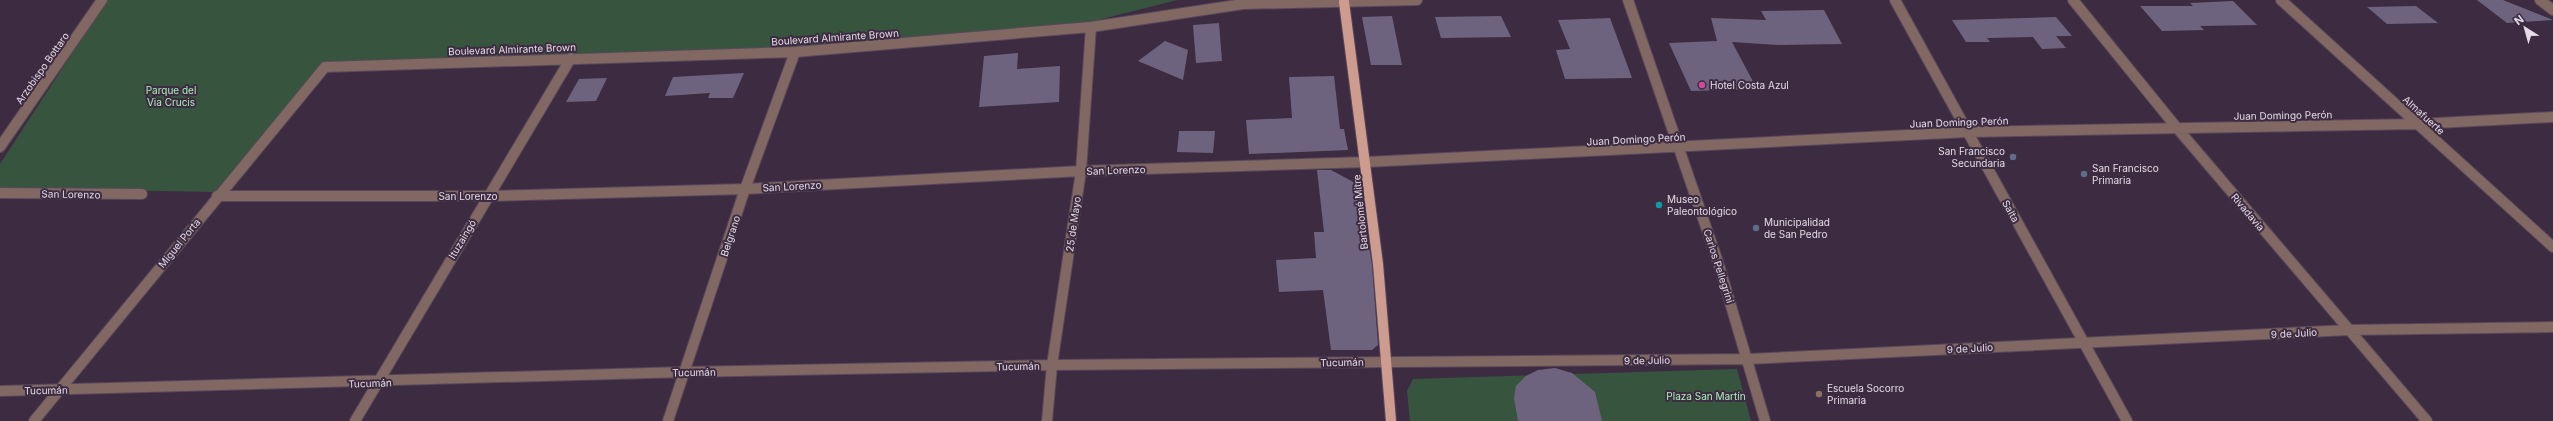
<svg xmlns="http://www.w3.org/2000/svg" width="2553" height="421" viewBox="0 0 2553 421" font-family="Inter,sans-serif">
<rect width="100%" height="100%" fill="#3d2c41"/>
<path fill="#37553e" d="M107 0H1177L1090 22 797 47 324 64 215 192 0 188V164Z
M1737 369 1751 421H1410L1407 391 1413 379Z"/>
<path fill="#6e637e" d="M2477 0H2503L2553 20 2507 23Z
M2233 1 2257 25 2200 26 2204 30 2162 31 2140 6H2193L2190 3Z
M2416 6 2438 23 2387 24 2367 7Z
M1824 10 1842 44 1778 45 1732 42 1757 89 1691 91 1669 43 1717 41 1711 18 1766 20 1761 11Z
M1392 16 1402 65H1371L1362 17Z
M1501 16 1511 37 1441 38 1435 17Z
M2056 17 2072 36H2056L2066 48 2042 49 2033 37 1987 38 1990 42H1966L1952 20Z
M1610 18 1632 78 1565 79 1556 50 1570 49 1558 20Z
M1219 23 1222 61 1196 63 1193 25Z
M1165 41 1188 50 1183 80 1138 61Z
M1018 53 1017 69 1060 66 1059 102 979 107 984 56Z
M744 73 733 98H708L710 93 665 96 673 77Z
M1334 76 1340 129H1344L1348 150 1249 154 1246 120 1292 118 1289 77Z
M607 78 596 101 566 102 579 79Z
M1179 131H1215L1213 153 1177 152Z
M1317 170H1331L1359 185 1372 265 1378 345 1372 350H1331L1323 290 1279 292 1276 260 1316 258 1314 232H1324Z
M1555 368 1572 373 1595 392 1602 421H1518L1514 398 1516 386 1526 376 1538 370Z"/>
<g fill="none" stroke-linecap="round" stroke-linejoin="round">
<g stroke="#58485c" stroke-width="12">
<path id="minor" d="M1628 0 1718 262 1765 421
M1895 0 2127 421
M2073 0 2177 128 2427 421
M2281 0 2553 247
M2540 0 2553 10
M0 147 102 0
M0 193 142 194
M217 196H488L745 189 1081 171 1367 162 1968 132 2418 124 2553 117
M0 391 685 372 1052 365 1749 359 2349 330 2553 327
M34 421 325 67 795 52 1091 27 1243 4 1417 0
M355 421 571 58
M668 421 745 189 795 52
M1047 421 1052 365 1081 171 1091 27"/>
</g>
<g stroke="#58485c" stroke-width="12">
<path id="major" d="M1344 2 1378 264 1391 421"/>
</g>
<use href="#minor" stroke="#816862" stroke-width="10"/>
<use href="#major" stroke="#ce9c8f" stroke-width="10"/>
</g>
<circle fill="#d1479c" stroke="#3d2c41" stroke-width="1.5" cx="1702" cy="85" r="4"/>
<g fill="#5c6f8a" stroke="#3d2c41" stroke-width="1.5">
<circle cx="2013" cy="157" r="4"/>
<circle cx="2084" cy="174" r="4"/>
<circle cx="1756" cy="228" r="4"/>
</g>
<circle fill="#0f9aa8" stroke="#3d2c41" stroke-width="1.5" cx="1659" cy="205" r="4"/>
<circle fill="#8d6e63" stroke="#3d2c41" stroke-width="1.5" cx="1819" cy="394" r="4"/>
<g text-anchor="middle" stroke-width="4" stroke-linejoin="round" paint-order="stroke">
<g font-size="10" fill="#e5dae7" stroke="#3d2c41">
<text transform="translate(835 37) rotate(-4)" y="4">Boulevard Almirante Brown</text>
<text transform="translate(512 49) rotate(-2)" y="4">Boulevard Almirante Brown</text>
<text transform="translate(42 68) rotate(-55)" y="4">Arzobispo Bottaro</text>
<text transform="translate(2283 115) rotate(-1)" y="4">Juan Domingo Perón</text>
<text transform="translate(2424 115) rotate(42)" y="4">Almafuerte</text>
<text transform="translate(1959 122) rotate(-2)" y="4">Juan Domingo Perón</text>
<text transform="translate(1636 139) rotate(-3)" y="4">Juan Domingo Perón</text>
<text transform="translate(1116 170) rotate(-2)" y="4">San Lorenzo</text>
<text transform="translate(792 186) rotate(-3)" y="4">San Lorenzo</text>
<text transform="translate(71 194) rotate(1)" y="4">San Lorenzo</text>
<text x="468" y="200">San Lorenzo</text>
<text transform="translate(2011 211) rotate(61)" y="4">Salta</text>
<text transform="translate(1360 212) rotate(-96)" y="4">Bartolomé Mitre</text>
<text transform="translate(2248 212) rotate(50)" y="4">Rivadavia</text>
<text transform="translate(1073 224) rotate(-82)" y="4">25 de Mayo</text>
<text transform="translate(730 236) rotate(-72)" y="4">Belgrano</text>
<text transform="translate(462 239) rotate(-59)" y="4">Ituzaingó</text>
<text transform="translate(179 243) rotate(-51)" y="4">Miguel Porta</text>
<text transform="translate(1719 266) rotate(72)" y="4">Carlos Pellegrini</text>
<text transform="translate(2294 333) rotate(-3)" y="4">9 de Julio</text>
<text transform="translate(1970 348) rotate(-3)" y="4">9 de Julio</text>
<text transform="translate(1647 360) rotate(-1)" y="4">9 de Julio</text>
<text transform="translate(1342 362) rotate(-1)" y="4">Tucumán</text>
<text transform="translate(1018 366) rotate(-1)" y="4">Tucumán</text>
<text transform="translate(694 372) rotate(-1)" y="4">Tucumán</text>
<text transform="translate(370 383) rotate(-2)" y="4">Tucumán</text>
<text transform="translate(46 390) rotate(-1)" y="4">Tucumán</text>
</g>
<g font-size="10" fill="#e5dae7" stroke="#3d2c41" text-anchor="start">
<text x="1710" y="89">Hotel Costa Azul</text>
<text x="2005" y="155" text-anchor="end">San Francisco<tspan x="2005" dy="12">Secundaria</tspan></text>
<text x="2092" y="172">San Francisco<tspan x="2092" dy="12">Primaria</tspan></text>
<text x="1667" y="203">Museo<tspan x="1667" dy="12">Paleontológico</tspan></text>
<text x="1764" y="226">Municipalidad<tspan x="1764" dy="12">de San Pedro</tspan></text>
<text x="1827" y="392">Escuela Socorro<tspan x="1827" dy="12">Primaria</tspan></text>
</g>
<g font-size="10" fill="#a9f0b8" stroke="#3d2c41">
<text x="171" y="94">Parque del<tspan x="171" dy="12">Via Crucis</tspan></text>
<text x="1706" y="400">Plaza San Martín</text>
</g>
</g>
<g transform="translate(2525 28) rotate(323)" stroke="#3d2c41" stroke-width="3" paint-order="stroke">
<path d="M0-3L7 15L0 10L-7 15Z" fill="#e5dae7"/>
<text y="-6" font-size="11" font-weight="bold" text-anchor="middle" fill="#e5dae7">N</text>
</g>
</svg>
